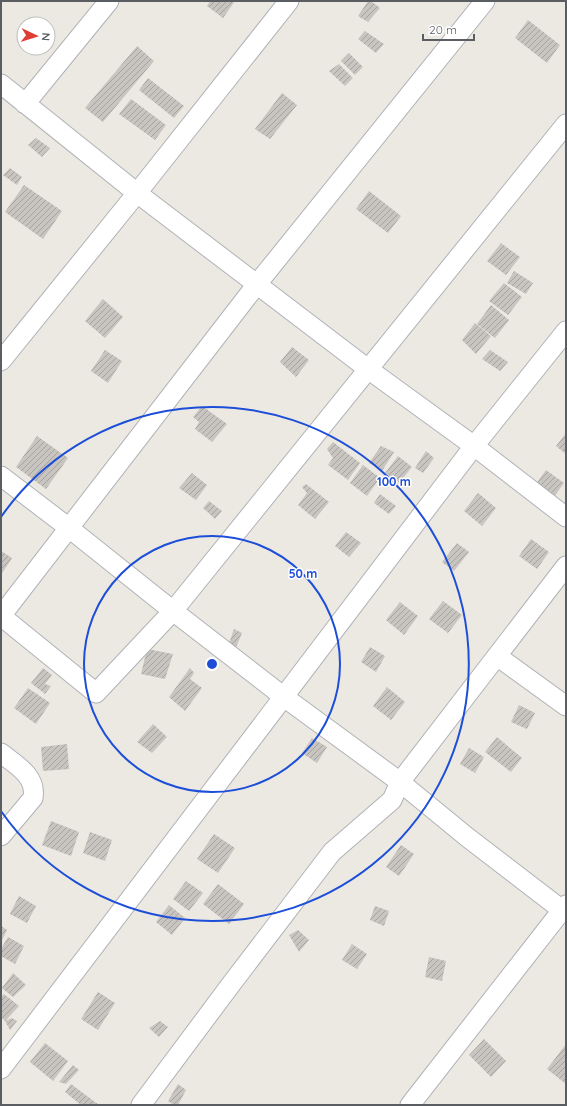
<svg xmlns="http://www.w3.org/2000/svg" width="567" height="1106" viewBox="0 0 567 1106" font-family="Quicksand,sans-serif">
<defs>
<pattern id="building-hatch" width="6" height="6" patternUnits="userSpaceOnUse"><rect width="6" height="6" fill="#c8c4bf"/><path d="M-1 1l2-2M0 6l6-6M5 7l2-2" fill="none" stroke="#a5a29f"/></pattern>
</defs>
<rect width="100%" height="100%" fill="#ece9e2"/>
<path fill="url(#building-hatch)" d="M210 1H235L223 18 207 6Z
M368 1H371L380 8 368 22 358 16Z
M528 20 560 45 547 63 515 38Z
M365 31 384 44 376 53 358 39Z
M137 46 154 61 103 122 85 108Z
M349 53 363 67 355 75 341 61Z
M339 64 353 78 345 86 329 71Z
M148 78 184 106 174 118 139 90Z
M282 93 297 105 270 139 255 129Z
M131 99 166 125 155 140 119 114Z
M36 138 50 148 42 157 28 145Z
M10 168 22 177 17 185 3 175Z
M24 185 62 211 43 239 5 212Z
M369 191 401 216 388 233 356 209Z
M501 243 520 257 506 275 487 261Z
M514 271 533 283 526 294 507 283Z
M504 283 522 297 508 315 489 301Z
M103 299 123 317 105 338 85 321Z
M491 305 509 320 495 338 477 324Z
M475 323 491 336 476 354 462 340Z
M292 347 309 360 296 377 280 362Z
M105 350 122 361 108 383 91 371Z
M490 350 508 362 500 371 482 359Z
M202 406 227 424 212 442 195 429 199 422 193 417Z
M566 433V454L556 446Z
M37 436 68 458 46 489 16 467Z
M333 442 360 463 348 480 328 465 333 458 327 449Z
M381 446 394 452 382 471 369 463Z
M426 451 434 458 423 473 415 468Z
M398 456 412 467 399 483 385 473Z
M363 465 380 478 367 496 350 483Z
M546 470 564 483 551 501 533 488Z
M192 473 207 485 196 500 179 488Z
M306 484 329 502 315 519 298 505 307 493 302 487Z
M478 493 496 508 482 526 464 511Z
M380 494 396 506 389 514 374 503Z
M209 501 222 511 215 519 203 508Z
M346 532 361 543 349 557 335 546Z
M531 539 549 552 537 569 519 556Z
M457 543 469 552 454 571 442 562Z
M1 551 12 558 1 575Z
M443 601 462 615 448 633 429 619Z
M400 602 418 616 404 635 386 620Z
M234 629 242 633 234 652 227 649Z
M370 647 385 656 376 672 361 662Z
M147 649 173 654 165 679 141 674Z
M43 668 52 675 45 684 51 686 45 694 31 683Z
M190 668 194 673 190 679 202 688 185 711 169 697Z
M387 687 405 702 391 720 373 706Z
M28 688 50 703 36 724 14 708Z
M519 705 535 713 527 729 511 722Z
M153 724 167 737 152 753 137 742Z
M497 737 522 758 511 772 485 752Z
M312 738 327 747 317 763 302 753Z
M67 744 69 769 43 771 41 747Z
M469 748 484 757 475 773 460 764Z
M51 821 79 832 71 856 42 845Z
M90 832 112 840 105 861 83 853Z
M214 834 235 848 218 873 197 859Z
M401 845 414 854 399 876 386 867Z
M186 881 203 893 189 911 173 899Z
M218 884 244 904 229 924 203 904Z
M19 896 36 906 27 923 10 914Z
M169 905 185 918 172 935 156 922Z
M375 906 389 911 384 926 370 920Z
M1 926 7 930 1 942Z
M298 930 309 940 299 952 289 935Z
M8 937 24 946 15 964 1 956V949Z
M352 944 367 954 357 969 342 960Z
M429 957 446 961 442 981 425 977Z
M13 973 26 985 13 997 2 988Z
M98 992 115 1003 98 1030 81 1019Z
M4 994 19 1006 5 1021 1 1017V997Z
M12 1018 17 1021 10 1030 5 1021Z
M160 1021 168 1027 159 1037 149 1028Z
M484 1039 506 1061 491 1077 469 1055Z
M45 1043 68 1061 53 1081 30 1062Z
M566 1044V1084L547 1069Z
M73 1065 79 1070 66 1084 59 1082Z
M71 1084 99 1105H81L65 1092Z
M178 1084 186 1090 178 1105H174L168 1101Z"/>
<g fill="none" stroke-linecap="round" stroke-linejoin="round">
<g stroke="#afb2b6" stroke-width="21">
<path id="street" d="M1 84 137 193 368 369 474 446 566 517
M25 104 109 1
M1 361 137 193 289 1
M1 476 69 528 173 611 284 697 400 782 467 837 562 910
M1 616 96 693 173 611 566 124
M1 616 257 284 485 1
M497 656 566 706
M1 753C16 765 37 776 33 798L1 836
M1 1069 474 446 566 331
M141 1105 232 983 332 852 392 800 400 782 566 566
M410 1105 566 905"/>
</g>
<use href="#street" stroke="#fff" stroke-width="19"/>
</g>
<g fill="none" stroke="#1d4ed8" stroke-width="2">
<circle cx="212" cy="664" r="128"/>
<path d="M1 517A257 257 0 1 1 1 811"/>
</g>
<circle cx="212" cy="664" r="6" fill="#1d4ed8" stroke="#fff" stroke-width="2"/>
<g font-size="12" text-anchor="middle" font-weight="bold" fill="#1d4ed8" stroke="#fff" stroke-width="3" stroke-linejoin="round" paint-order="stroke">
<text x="394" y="486">100 m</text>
<text x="303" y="578">50 m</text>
</g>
<rect width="567" height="1106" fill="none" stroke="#5a5e62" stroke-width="4"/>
<g transform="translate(36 36) rotate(94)"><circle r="19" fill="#ffffff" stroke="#bdbfc0"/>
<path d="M0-3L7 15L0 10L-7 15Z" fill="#de3f35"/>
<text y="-6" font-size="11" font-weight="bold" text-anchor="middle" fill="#5a5e62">N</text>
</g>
<path d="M423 34v6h51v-6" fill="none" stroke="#5a5e62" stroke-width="2"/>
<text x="429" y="34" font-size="12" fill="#5a5e62" stroke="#ffffff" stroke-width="3" paint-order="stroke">20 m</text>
</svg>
